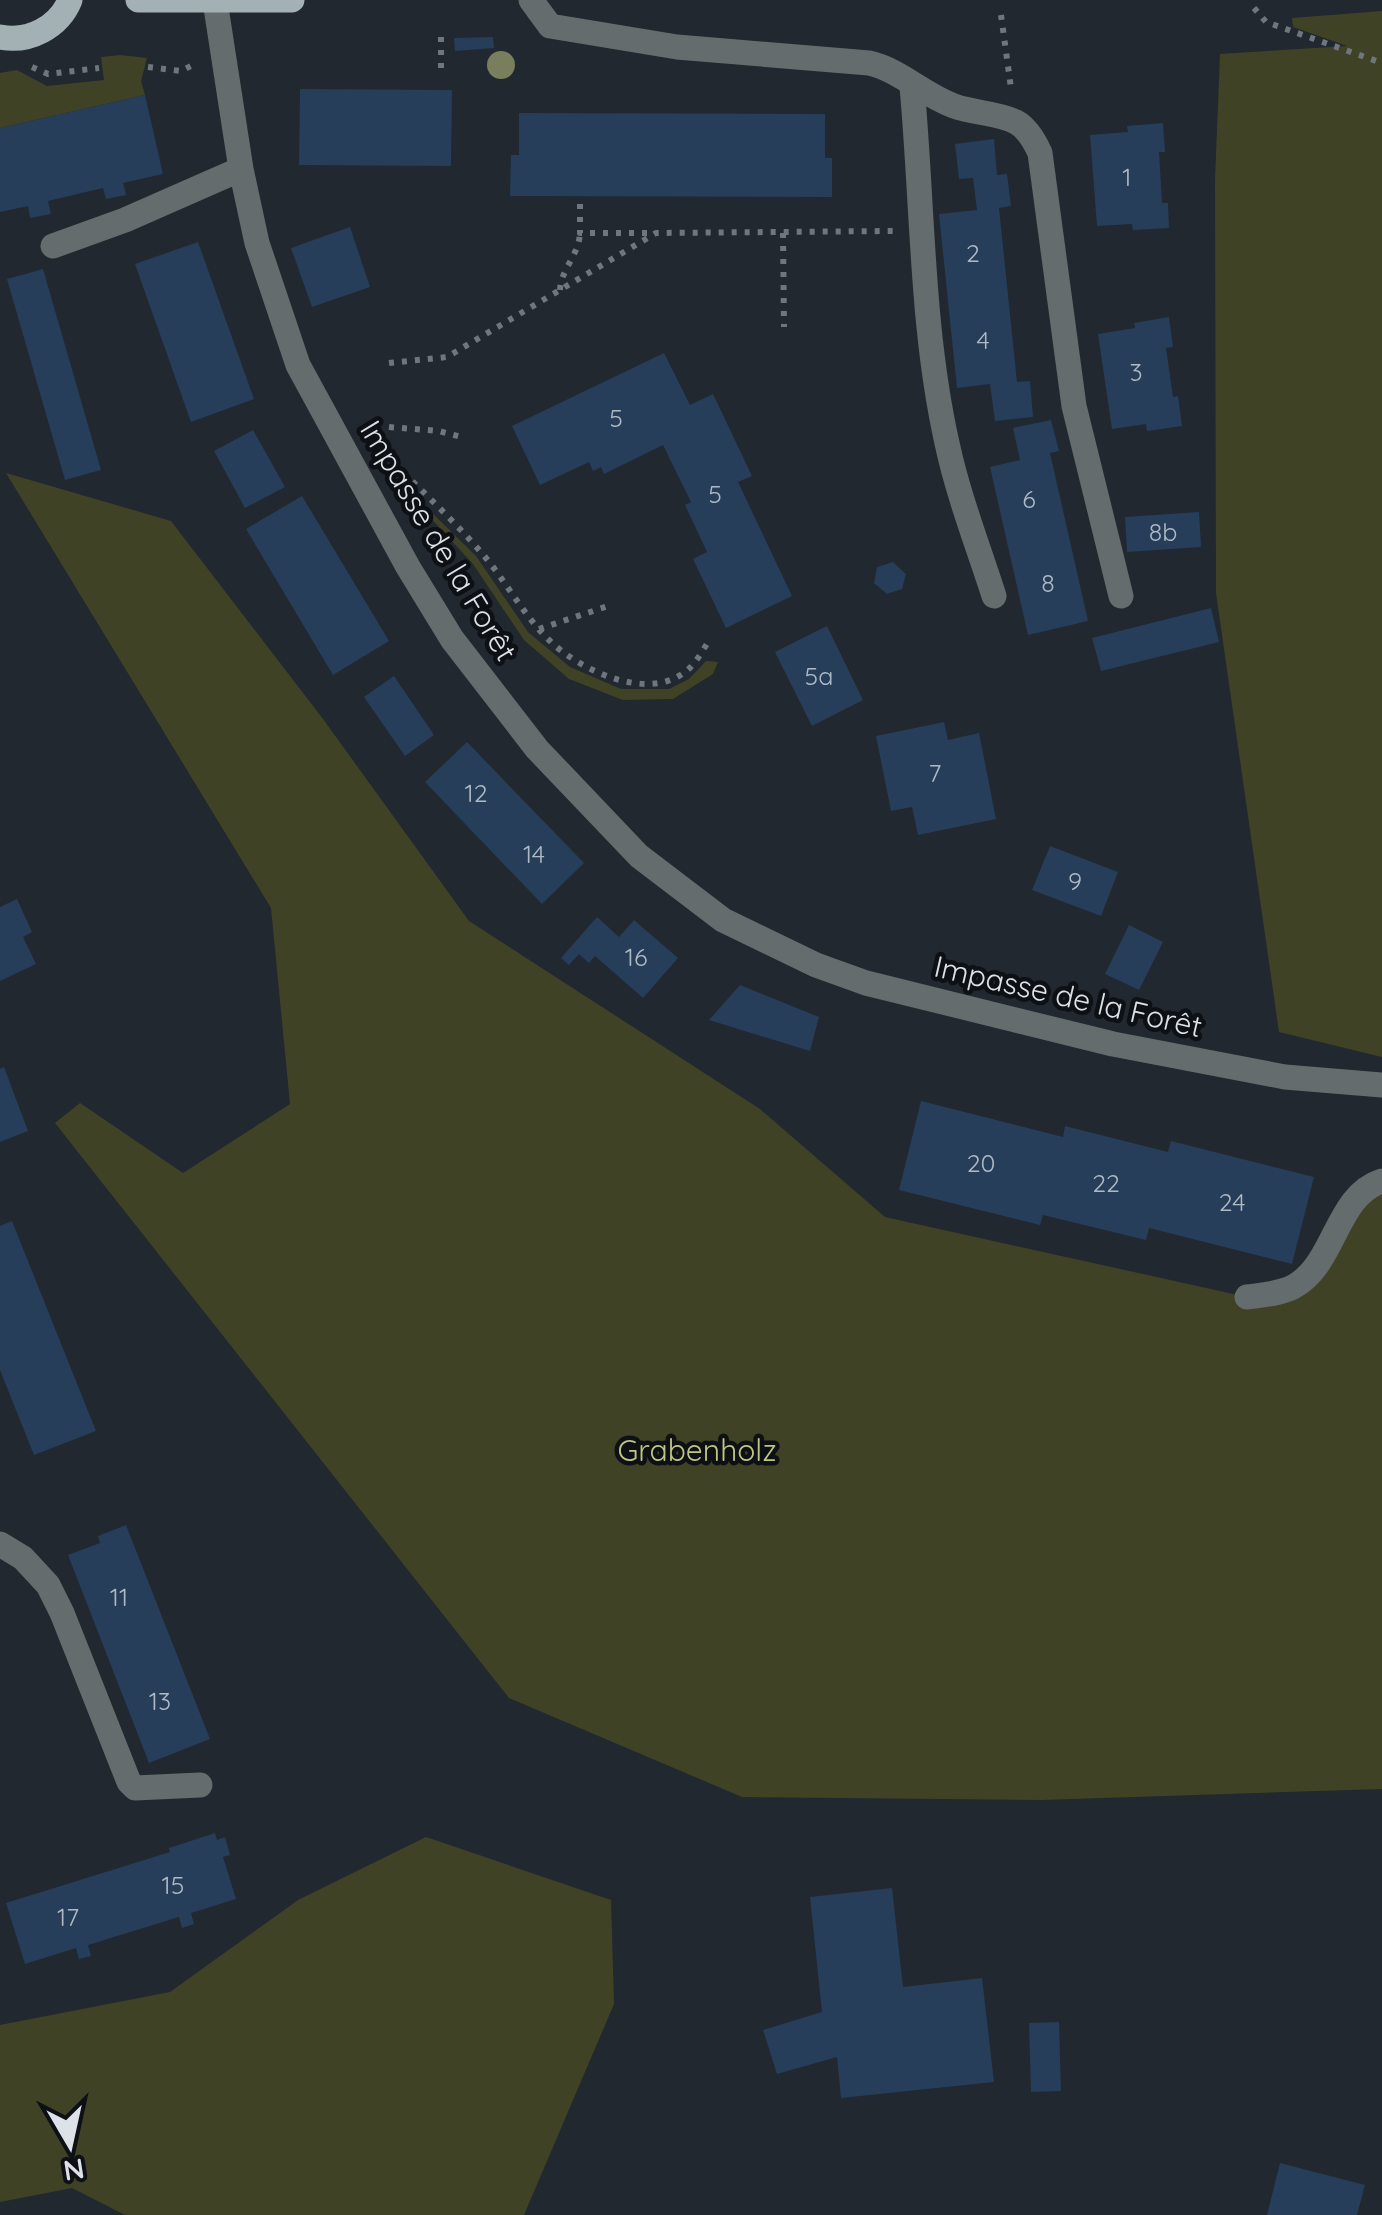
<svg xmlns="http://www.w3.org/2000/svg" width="1382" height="2215" viewBox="0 0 1382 2215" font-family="Quicksand,sans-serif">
<rect width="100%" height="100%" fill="#212830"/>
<path fill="#404225" d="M1382 11V1057L1279 1032 1216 593 1215 180 1220 54 1347 46 1293 27 1292 18Z
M120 55 147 58 141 81 145 95 0 128V73L17 70 47 86 104 80 101 57Z
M6 473 171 521 323 719 469 921 760 1109 885 1217 1247 1297 1291 1288 1382 1181V1789L1041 1800 742 1797 509 1698 55 1123 80 1103 183 1173 290 1104 271 908Z
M424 505 476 556 528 632 570 667 621 689H669L689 679 706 661 718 662 713 674 673 699 623 700 569 679 524 640 473 564 426 513Z
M426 1837 611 1900 614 2004 524 2215H125L72 2188 0 2202V2025L170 1992 298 1900Z"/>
<path fill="#263e5a" d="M493 37 494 48 455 51 454 38Z
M300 89 452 90 451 166 299 165Z
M145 95 163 174 123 183 126 195 106 199 103 188 48 201 51 214 30 218 28 206 0 212V128Z
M519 113 825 114V158H832V197L510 196 511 155H519Z
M1163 123 1165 152H1159L1162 203H1168L1169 228 1133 230 1132 224 1097 226 1090 135 1128 132 1127 126Z
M994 139 997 175 1007 174 1011 206 999 208 1017 382 1030 381 1033 417 995 421 990 384 957 388 939 214 977 210 973 178 959 179 955 144Z
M350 227 370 287 312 307 291 248Z
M198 242 254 399 191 422 135 264Z
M43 269 101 470 65 480 7 279Z
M1169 317 1173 347 1166 348 1173 397 1178 396 1182 426 1147 431 1146 424 1112 429 1098 334 1135 328 1134 323Z
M664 353 690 405 713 394 752 476 738 482 792 596 726 628 693 559 707 552 685 505 691 502 663 445 604 474 601 467 593 471 589 462 540 485 512 426Z
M1051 420 1059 451 1050 453 1088 621 1028 635 990 467 1020 460 1013 428Z
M253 430 285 487 245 508 214 451Z
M302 496 389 641 333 675 246 529Z
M1199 512 1201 547 1127 552 1125 517Z
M893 562 906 574 902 589 887 594 874 583 877 567Z
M1211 608 1219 642 1101 671 1092 638Z
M827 626 863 700 812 726 775 652Z
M394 676 434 735 405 756 364 697Z
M944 722 948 740 979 733 996 819 918 835 912 807 891 811 876 736Z
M467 742 584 863 542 904 425 782Z
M1050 846 1118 872 1101 916 1032 890Z
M17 899 32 932 23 937 36 964 0 981V907Z
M597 917 619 937 634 920 678 958 643 998 595 956 589 963 579 954 569 965 561 958Z
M1129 925 1163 942 1139 990 1105 974Z
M740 985 819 1017 810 1051 709 1020Z
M4 1067 28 1131 0 1142V1069Z
M921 1101 1063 1137 1065 1126 1168 1152 1171 1141 1314 1177 1292 1264 1149 1228 1146 1240 1043 1215 1040 1225 899 1190Z
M12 1221 96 1431 34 1455 0 1370V1226Z
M126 1525 210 1739 149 1763 68 1555 100 1543 98 1536Z
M215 1833 217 1840 225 1837 230 1855 223 1857 236 1899 191 1913 194 1924 182 1928 179 1917 88 1945 91 1956 79 1959 76 1948 25 1964 6 1903 170 1852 169 1848Z
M892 1888 903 1987 982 1978 994 2082 841 2098 837 2057 777 2074 763 2030 822 2012 810 1897Z
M1059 2022 1061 2091 1031 2092 1029 2023Z
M1280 2163 1365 2185 1357 2215H1267Z"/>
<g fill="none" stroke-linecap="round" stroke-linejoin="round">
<path stroke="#6f767d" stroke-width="6" stroke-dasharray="5 8" stroke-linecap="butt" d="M1254 8 1266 22 1382 63
M1001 15 1011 88
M441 37V70
M32 67 48 74 99 68
M148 67 181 71 191 66
M580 204V233H655
M783 233 784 327
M560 290C561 269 579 255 580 233
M389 363 447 357 656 233 893 231
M389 427 439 431 461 437
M394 463C423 492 453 520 480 551 505 579 522 614 550 641 580 670 644 700 682 674 695 666 702 651 710 639
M539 629 608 606"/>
<path stroke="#656c6d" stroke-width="25" d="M531 0 550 26 677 47 869 63C900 70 922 94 954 106 973 113 998 113 1016 122 1027 128 1035 142 1040 153L1074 406 1121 596
M215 1 241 169 257 243 298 365 408 567 452 639 537 749 639 856 723 920 816 965 866 983 1113 1044 1285 1077 1382 1085
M912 87C923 206 921 327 947 443 958 495 978 546 994 596
M53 246 125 220 241 169
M1247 1297C1262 1295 1279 1294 1293 1287 1336 1264 1335 1196 1382 1181
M0 1544 23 1558 48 1585 62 1613 129 1782 135 1788 200 1785"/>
<path stroke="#a3b1b4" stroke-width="25" d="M138 0H292
M0 37C29 43 59 27 70 0"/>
</g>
<circle fill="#797e5d" cx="501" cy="65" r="14"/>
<g text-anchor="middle" stroke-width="9" stroke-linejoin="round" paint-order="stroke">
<g font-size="25" fill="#afb9c4">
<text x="1127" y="186">1</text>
<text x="973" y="262">2</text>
<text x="983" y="349">4</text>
<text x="1136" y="381">3</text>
<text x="616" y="427">5</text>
<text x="715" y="503">5</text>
<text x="1029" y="508">6</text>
<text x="1163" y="541">8b</text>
<text x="1048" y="592">8</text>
<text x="819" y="685">5a</text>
<text x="935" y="782">7</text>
<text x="476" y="802">12</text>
<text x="534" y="863">14</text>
<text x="1075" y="890">9</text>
<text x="636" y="966">16</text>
<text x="981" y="1172">20</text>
<text x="1106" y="1192">22</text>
<text x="1232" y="1211">24</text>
<text x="119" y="1606">11</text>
<text x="160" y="1710">13</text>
<text x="173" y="1894">15</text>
<text x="68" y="1926">17</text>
</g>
<g font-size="30" fill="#dde2e8" stroke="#0d1014">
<text transform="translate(438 541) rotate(59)" y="10">Impasse de la Forêt</text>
<text transform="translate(1068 997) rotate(13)" y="10">Impasse de la Forêt</text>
</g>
<g font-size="30" fill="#c1c582" stroke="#0d1014">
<text x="697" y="1461">Grabenholz</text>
</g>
</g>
<g transform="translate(70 2145) rotate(171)" stroke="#0d1014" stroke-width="8" paint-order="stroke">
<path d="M0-8L18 38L0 25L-18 38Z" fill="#dde2e8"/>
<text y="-15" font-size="28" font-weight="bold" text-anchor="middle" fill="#dde2e8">N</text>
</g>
</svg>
